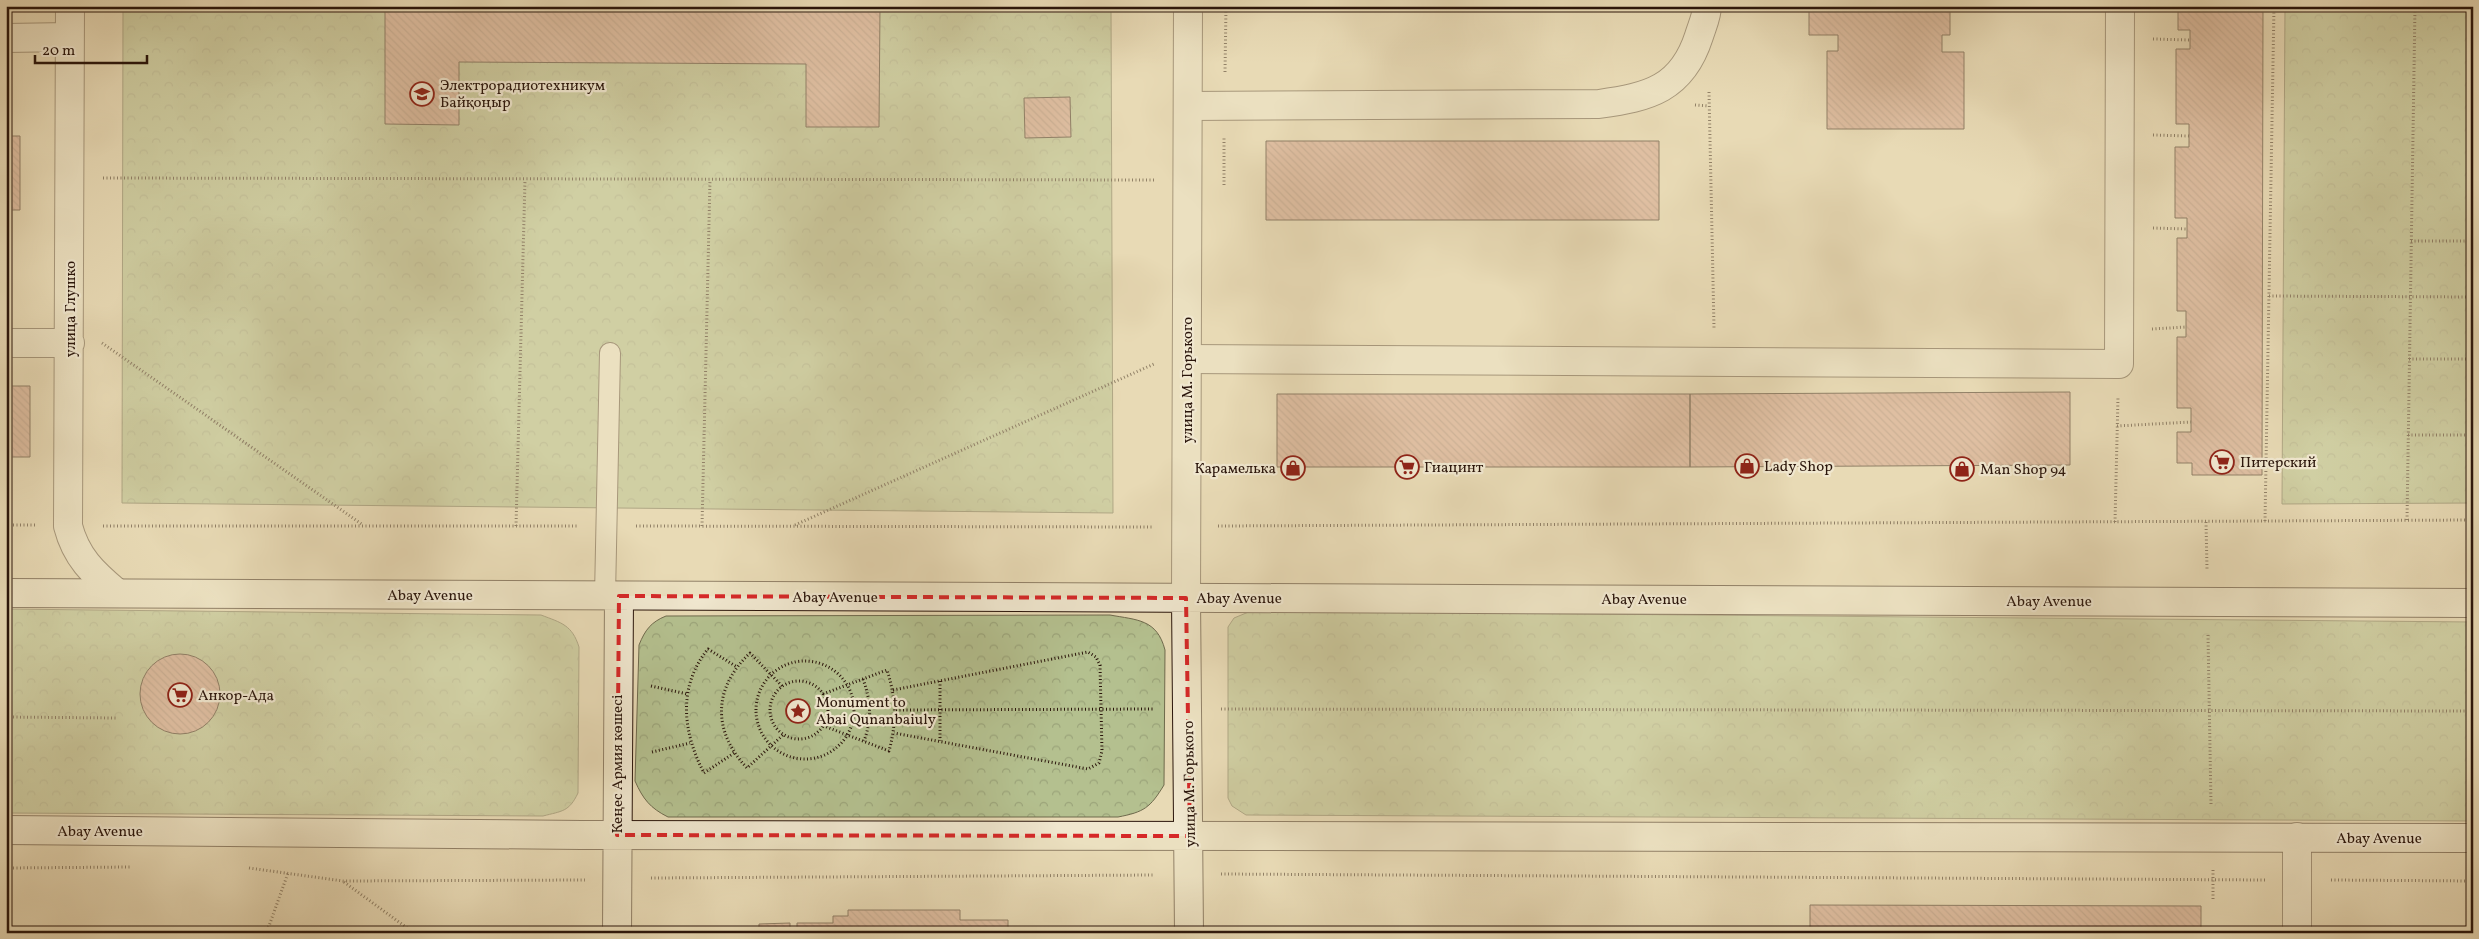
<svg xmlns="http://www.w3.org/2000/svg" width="2479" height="939" viewBox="0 0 2479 939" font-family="Vollkorn,serif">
<defs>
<pattern id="forest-crowns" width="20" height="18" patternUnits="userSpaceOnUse" patternTransform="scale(1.25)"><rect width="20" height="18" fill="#b4c08f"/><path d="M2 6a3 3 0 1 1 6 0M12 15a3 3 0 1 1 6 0" fill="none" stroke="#9ba47a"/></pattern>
<pattern id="building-back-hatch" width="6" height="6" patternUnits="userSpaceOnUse" patternTransform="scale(1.25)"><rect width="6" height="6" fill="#d59e8c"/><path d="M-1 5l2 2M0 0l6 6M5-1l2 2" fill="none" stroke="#ad8071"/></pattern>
</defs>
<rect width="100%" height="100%" fill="#e8dab5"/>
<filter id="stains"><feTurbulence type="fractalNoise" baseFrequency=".004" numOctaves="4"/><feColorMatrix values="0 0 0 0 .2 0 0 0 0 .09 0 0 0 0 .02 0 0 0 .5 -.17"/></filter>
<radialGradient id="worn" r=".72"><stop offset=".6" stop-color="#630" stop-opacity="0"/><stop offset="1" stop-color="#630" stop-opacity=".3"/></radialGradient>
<path fill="url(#forest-crowns)" stroke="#6f6a4d" d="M123 6H1111L1113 513 122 503Z
M2285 6H2473V503L2282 504Z
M6 609 541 615C562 623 572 625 579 647L578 793C569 812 562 811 543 816L6 813Z
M1251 611 2473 622V821L1246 815 1232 806 1228 798V627L1234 618Z
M1110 615C1137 620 1157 619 1165 650L1164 785C1150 808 1144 812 1118 817H668C650 808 643 799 635 781L639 645C645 630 651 622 666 616Z"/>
<path fill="url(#building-back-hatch)" stroke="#2a150b" d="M385 6H880L879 127H806V64L459 62V125L385 124Z
M1809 6H1950V35H1942V52H1964V129H1827V51H1838V35H1809Z
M2178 6H2263L2262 475H2192V463H2177V432H2191V408H2177V337H2186V311H2177V238H2187V218H2175V147H2189V124H2176V49H2190V30H2178Z
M1070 97 1071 137 1025 138 1024 98Z
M6 136H20V210H6Z
M1266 141H1659V220H1266Z
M6 386H30V457H6Z
M2070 392V465L1690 467V394Z
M1277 394H1690V467H1277Z
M140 694a40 40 0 1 1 80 0a40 40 0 1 1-80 0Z
M1810 905 2201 906V933H1810Z
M848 910H960V920H1008V933H797V923H833V916H848Z
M790 923V933H759V924Z
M1316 929H1384V933H1316Z"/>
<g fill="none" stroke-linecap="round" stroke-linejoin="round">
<g stroke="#5a4636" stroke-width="22">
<path id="service" d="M605 596 610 353"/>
</g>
<g stroke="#5a4636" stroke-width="30">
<path id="minor" d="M70 6 68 526C76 557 93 573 117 593
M6 38 69 37
M1188 106 1599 104C1649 97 1682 89 1699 36 1702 26 1707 16 1707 6
M6 343H70
M1188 359 2119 364 2120 6
M2297 837V933"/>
</g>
<g stroke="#5a4636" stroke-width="30">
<path id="tertiary" d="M1186 598 1188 6"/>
</g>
<g stroke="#2a150b" stroke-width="30">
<path id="secondary" d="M6 593 2473 603
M1186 598 1189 933
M6 830 582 835 2473 838
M617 933 619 596"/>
</g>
<path stroke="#2a150b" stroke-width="3" stroke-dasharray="1 2.5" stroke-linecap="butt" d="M2274 9 2449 6
M2153 39 2190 40
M1225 72 1226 6
M1709 92 1714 328
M1695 105 1709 106
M2153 135 2189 136
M103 178 1155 180
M1224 185V138
M2153 228 2187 229
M2411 241H2473
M2269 296 2473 297
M2152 329 2186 327
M102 343 363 525
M2409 359H2473
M2117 426 2191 422
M2408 435H2473
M2407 520 2415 6
M2265 521 2274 6
M2115 522 2118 397
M2206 522 2207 569
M6 525H35
M795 525 1154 364
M103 526H577
M516 526 525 180
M636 526 1152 527
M702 526 710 180
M1218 526 2473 520
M2208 635 2211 804
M756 710a49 49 0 1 1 98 0a49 49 0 1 1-98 0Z
M863 679C871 701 872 719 864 741
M770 710a29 29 0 1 1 58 0a29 29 0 1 1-58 0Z
M940 681V741
M651 686 687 694
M782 686 750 653C713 688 712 731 747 768L783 735
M893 690 1088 652 1096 657 1100 665 1102 751 1099 763 1088 769 894 733
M823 694 887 670C896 698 897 722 889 751L824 726
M1221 709 2473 711
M896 710 1155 709
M6 717 118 718
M652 752 690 743
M734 753 704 773C683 733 677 687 708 649L737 667
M6 868 131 867
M249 868 343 881 585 880
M2213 870V900
M1221 874 2265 880
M651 878 1155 875
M2331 880 2473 881
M344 882 414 933
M264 933 269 926 288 873"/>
<use href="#service" stroke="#f0e7cf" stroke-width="20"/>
<use href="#minor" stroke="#f0e7cf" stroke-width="28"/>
<use href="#tertiary" stroke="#f0e7cf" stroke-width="28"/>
<use href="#secondary" stroke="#f0e7cf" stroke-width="28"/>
</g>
<path d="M0 0H2479V939H0ZM619 596 1186 598 1190 836 617 835Z" fill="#e8dab5" fill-opacity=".55" fill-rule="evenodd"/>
<path fill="none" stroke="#d62828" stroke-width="4" stroke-dasharray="10 6" stroke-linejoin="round" d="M619 596 1186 598 1190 836 617 835Z"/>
<defs>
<g id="university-ring" transform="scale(1.25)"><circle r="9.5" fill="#f0e7cf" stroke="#8f2418" stroke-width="1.5"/><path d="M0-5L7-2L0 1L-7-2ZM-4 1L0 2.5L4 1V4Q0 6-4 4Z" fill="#8f2418"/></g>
<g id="supermarket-ring" transform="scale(1.25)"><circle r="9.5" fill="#f0e7cf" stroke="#8f2418" stroke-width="1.5"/><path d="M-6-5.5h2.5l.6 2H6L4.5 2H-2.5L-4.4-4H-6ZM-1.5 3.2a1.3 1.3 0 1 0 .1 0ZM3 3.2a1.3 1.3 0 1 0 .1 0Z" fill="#8f2418"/></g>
<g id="shop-ring" transform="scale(1.25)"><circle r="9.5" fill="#f0e7cf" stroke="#8f2418" stroke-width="1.5"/><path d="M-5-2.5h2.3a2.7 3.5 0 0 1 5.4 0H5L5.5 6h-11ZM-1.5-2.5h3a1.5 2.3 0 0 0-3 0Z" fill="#8f2418"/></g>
<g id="sight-ring" transform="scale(1.25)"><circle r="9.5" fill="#f0e7cf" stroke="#8f2418" stroke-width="1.5"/><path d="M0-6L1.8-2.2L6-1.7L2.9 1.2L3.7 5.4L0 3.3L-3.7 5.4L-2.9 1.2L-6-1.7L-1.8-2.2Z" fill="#8f2418"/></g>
</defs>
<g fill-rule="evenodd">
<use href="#university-ring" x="422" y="94"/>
<use href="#supermarket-ring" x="2222" y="462"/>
<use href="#shop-ring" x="1747" y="466"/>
<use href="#supermarket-ring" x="1407" y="467"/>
<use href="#shop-ring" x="1293" y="468"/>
<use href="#shop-ring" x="1962" y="469"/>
<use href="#supermarket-ring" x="180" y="695"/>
<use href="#sight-ring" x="798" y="711"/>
</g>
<g text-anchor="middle" stroke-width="4.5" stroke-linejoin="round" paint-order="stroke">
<g font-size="15" fill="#2a150b" stroke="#f0e7cf" text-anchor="start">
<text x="440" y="90">Электрорадиотехникум<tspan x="440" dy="17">Байқоңыр</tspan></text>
<text x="2240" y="467">Питерский</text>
<text x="1764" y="471">Lady Shop</text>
<text x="1424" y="472">Гиацинт</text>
<text x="1276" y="473" text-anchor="end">Карамелька</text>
<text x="1980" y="474">Man Shop 94</text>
<text x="198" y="700">Анкор-Ада</text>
<text x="816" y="707">Monument to<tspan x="816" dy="17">Abai Qunanbaiuly</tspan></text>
</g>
<g font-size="15" fill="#2a150b" stroke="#f0e7cf">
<text transform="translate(70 309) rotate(-90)" y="5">улица Глушко</text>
<text transform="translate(1187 380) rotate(-90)" y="5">улица М. Горького</text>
<text x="430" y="600">Abay Avenue</text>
<text x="835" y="602">Abay Avenue</text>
<text x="1239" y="603">Abay Avenue</text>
<text x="1644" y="604">Abay Avenue</text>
<text x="2049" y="606">Abay Avenue</text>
<text transform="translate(617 764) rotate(-90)" y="5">Кеңес Армия көшесі</text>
<text transform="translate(1189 784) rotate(-91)" y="5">улица М. Горького</text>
<text x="100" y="836">Abay Avenue</text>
<text x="2379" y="843">Abay Avenue</text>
</g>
</g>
<rect width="2479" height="939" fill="none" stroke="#e8dab5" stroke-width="25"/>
<rect x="8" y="8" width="2464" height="924" fill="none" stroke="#2a150b" stroke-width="2.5"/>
<rect x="12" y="12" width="2454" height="914" fill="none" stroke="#2a150b"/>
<path d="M35 55v8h112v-8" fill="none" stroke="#2a150b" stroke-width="2.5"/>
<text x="42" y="55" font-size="15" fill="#2a150b" stroke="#f0e7cf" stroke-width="4" paint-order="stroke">20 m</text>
<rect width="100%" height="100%" filter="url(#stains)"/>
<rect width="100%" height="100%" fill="url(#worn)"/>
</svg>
